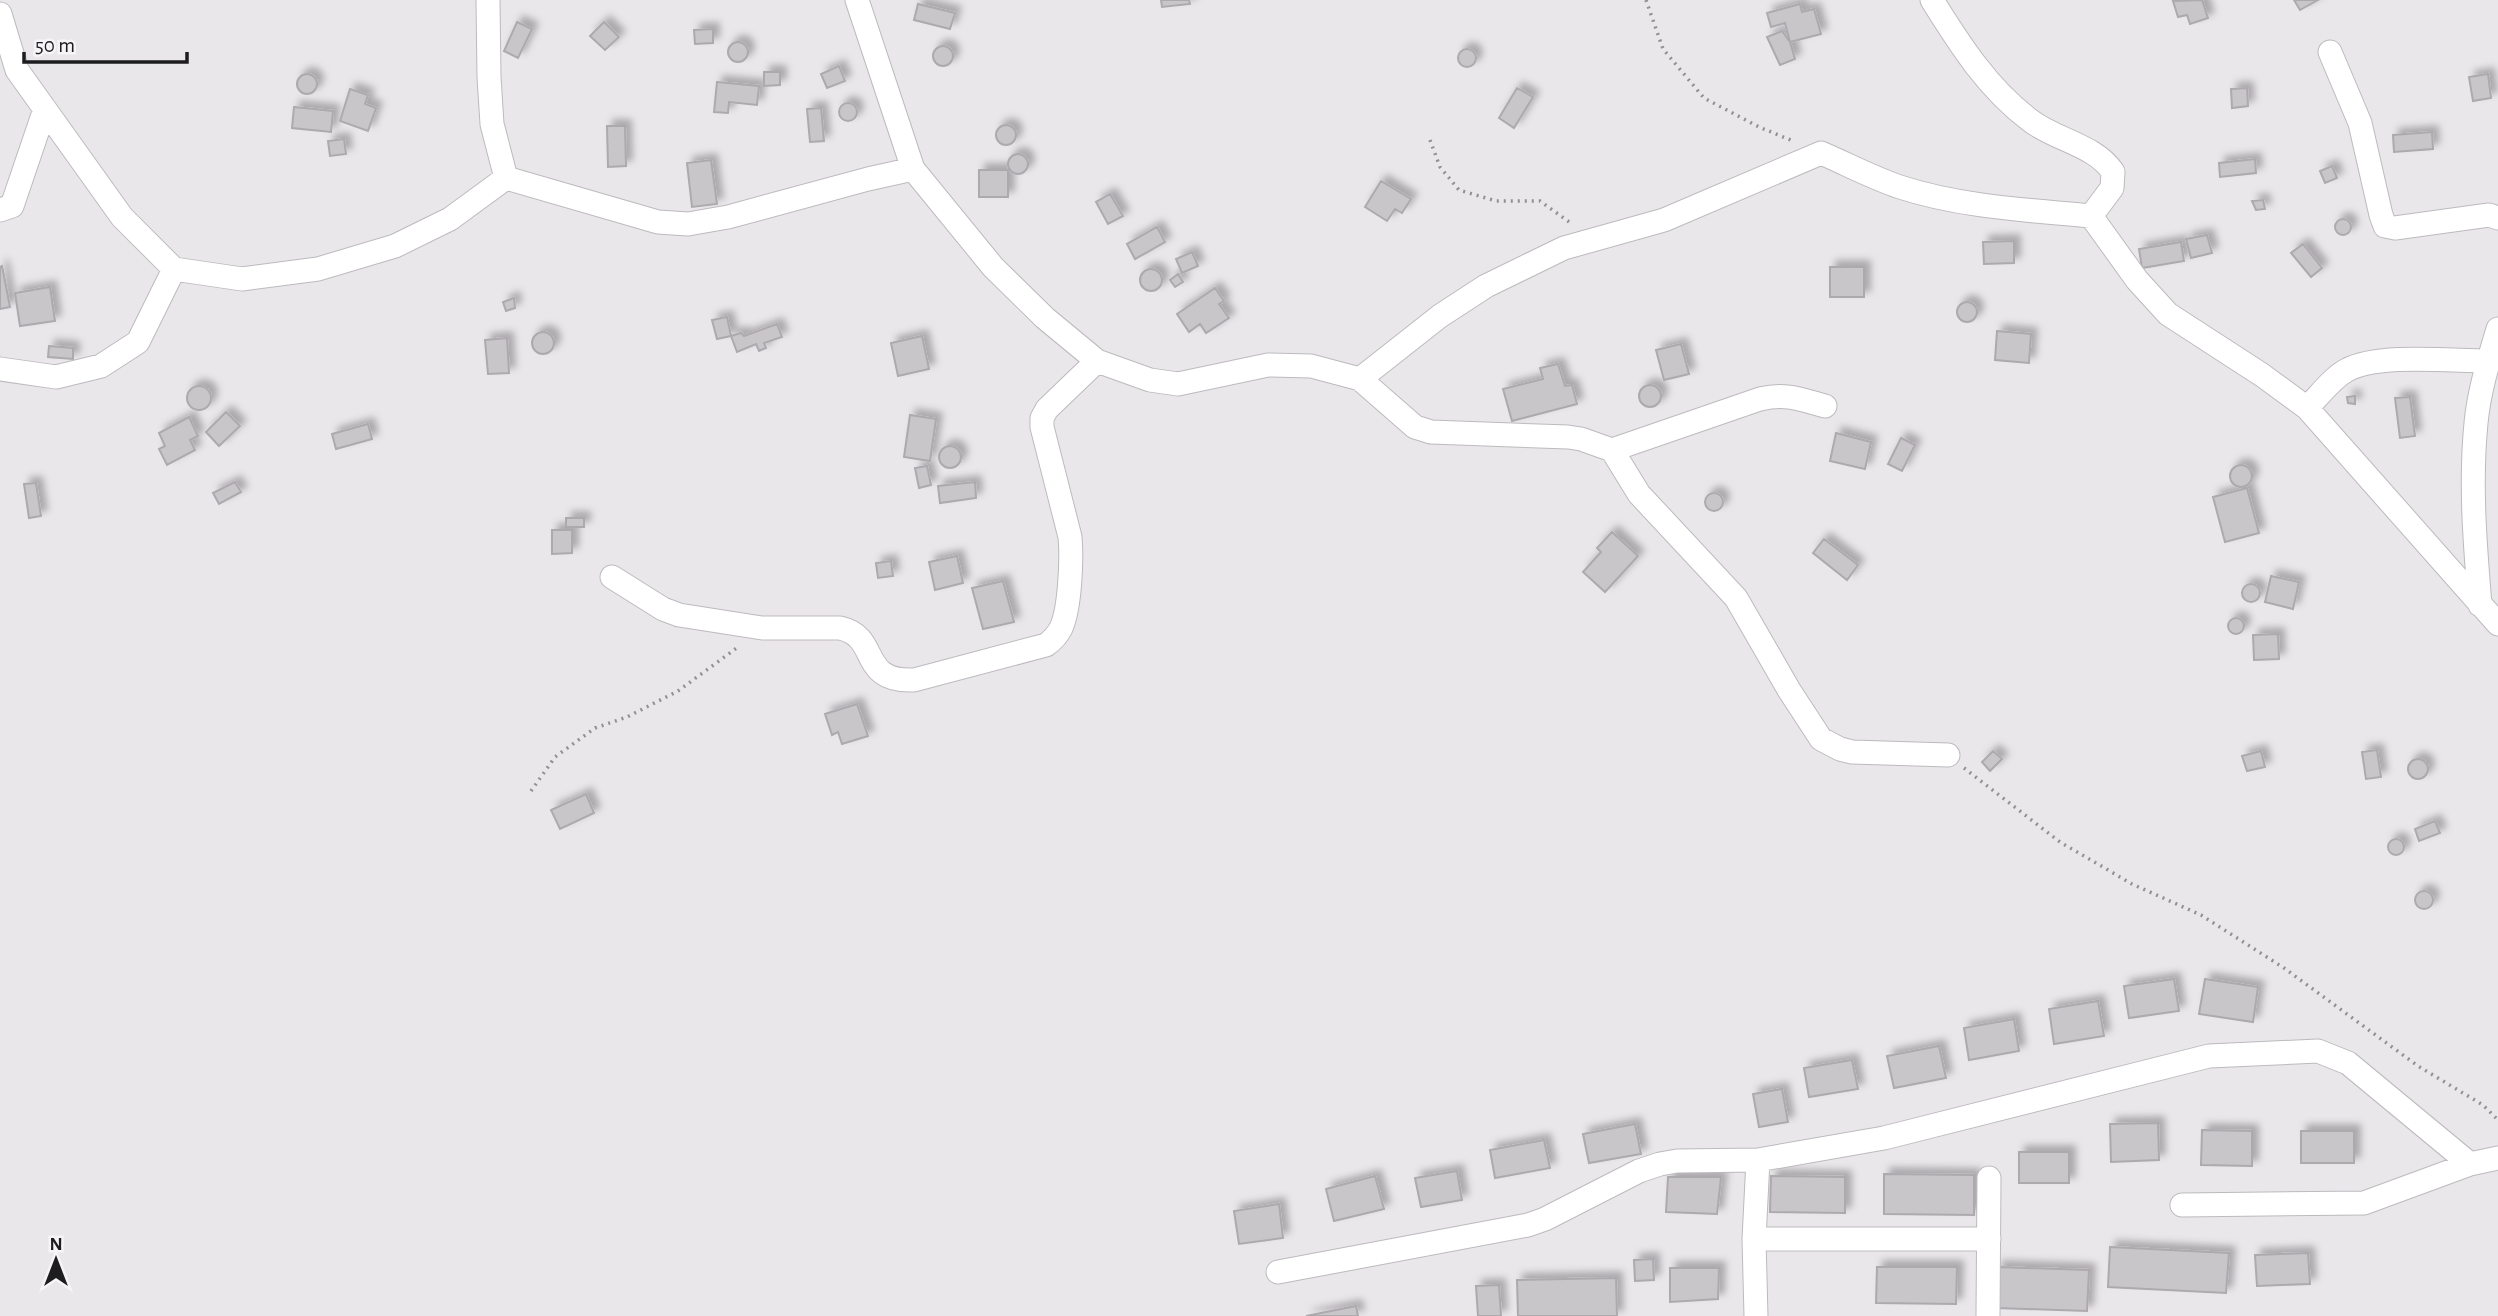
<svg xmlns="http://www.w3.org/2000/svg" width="2498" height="1316" viewBox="0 0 2498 1316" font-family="'Alegreya Sans',sans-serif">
<defs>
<filter id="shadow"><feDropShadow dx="6" dy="-6" stdDeviation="3.5" flood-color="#0004"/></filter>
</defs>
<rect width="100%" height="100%" fill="#eae7eb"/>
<path fill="#c9c6ca" stroke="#adaaae" stroke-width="2" filter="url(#shadow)" d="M1161 0H1189L1190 4 1162 7Z
M2202 0 2208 18 2190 24 2187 15 2178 17 2173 1Z
M2294 0H2318L2300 10Z
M918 4 955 13 950 29 914 20Z
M1800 4 1802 12 1814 9 1821 34 1790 42 1785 23 1771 27 1767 13Z
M517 22 532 29 518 58 504 51Z
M604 22 619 37 605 50 590 36Z
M713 29V43L695 44 694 30Z
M1782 31 1790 42 1795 59 1780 65 1767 37Z
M728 52a10 10 0 1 1 20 0a10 10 0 1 1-20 0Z
M933 56a10 10 0 1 1 20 0a10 10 0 1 1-20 0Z
M1458 58a9 9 0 1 1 18 0a9 9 0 1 1-18 0Z
M839 66 845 81 827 88 821 74Z
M764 72H780V85L764 86Z
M2488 74 2491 98 2473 101 2469 77Z
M297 84a10 10 0 1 1 20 0a10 10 0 1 1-20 0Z
M717 82 759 86 757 105 729 102 728 113 714 112Z
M1517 88 1533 97 1514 128 1499 118Z
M2247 88 2248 106 2232 108 2231 89Z
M350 89 368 95 365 104 376 108 368 131 340 121Z
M839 112a9 9 0 1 1 18 0a9 9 0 1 1-18 0Z
M294 107 333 111 331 132 292 128Z
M821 108 824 141 810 142 807 109Z
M996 135a10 10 0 1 1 20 0a10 10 0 1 1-20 0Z
M607 126H625L626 166 608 167Z
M2432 132 2433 149 2394 152 2393 135Z
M344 139 346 154 330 156 328 141Z
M1008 164a10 10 0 1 1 20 0a10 10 0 1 1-20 0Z
M2255 159 2256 173 2220 177 2219 163Z
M711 160 717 204 692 207 687 163Z
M2332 166 2337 178 2325 183 2320 171Z
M979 170H1008V197H979Z
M1381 181 1411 199 1402 213 1395 209 1387 221 1365 207Z
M1110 194 1123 216 1108 224 1096 202Z
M2263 200 2265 209 2256 210 2252 201Z
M2335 227a8 8 0 1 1 16 0a8 8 0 1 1-16 0Z
M1157 227 1165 242 1135 259 1127 244Z
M2207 235 2212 253 2191 258 2186 239Z
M2014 241V263L1984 264 1983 242Z
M2181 242 2184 261 2142 268 2139 249Z
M2303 244 2322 268 2311 277 2291 253Z
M1192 252 1198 266 1182 273 1176 259Z
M2 266 10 307 0 309V267Z
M1830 267H1864V297H1830Z
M1140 280a11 11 0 1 1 22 0a11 11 0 1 1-22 0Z
M1178 274 1183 282 1175 287 1170 280Z
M50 287 55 321 20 326 15 293Z
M1215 288 1224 301 1219 304 1229 318 1206 333 1200 324 1189 332 1177 314Z
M514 298 515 308 506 311 503 302Z
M1957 312a10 10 0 1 1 20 0a10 10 0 1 1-20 0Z
M727 317 731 336 717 339 712 320Z
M777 324 782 337 764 343 766 348 759 351 756 344 737 352 731 336 741 333 744 336Z
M1997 331 2031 334 2029 363 1995 360Z
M532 343a11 11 0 1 1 22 0a11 11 0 1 1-22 0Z
M922 336 929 369 898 376 891 343Z
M507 338 509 373 488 374 485 340Z
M1681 344 1689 374 1664 380 1656 350Z
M49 346 73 348V359L48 357Z
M1558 364 1565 386 1572 385 1577 404 1512 421 1503 389 1543 379 1540 368Z
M1639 396a11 11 0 1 1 22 0a11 11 0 1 1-22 0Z
M187 398a12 12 0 1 1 24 0a12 12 0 1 1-24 0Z
M2355 396V404L2348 403 2347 397Z
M2410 397 2415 436 2400 438 2395 398Z
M226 412 240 426 219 446 206 432Z
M910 415 936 419 930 461 904 457Z
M189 417 198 436 190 440 195 450 167 465 159 449 165 446 159 433Z
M368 424 372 439 336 449 332 434Z
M1836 433 1871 442 1865 469 1830 461Z
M1901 438 1915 445 1902 471 1888 464Z
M939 457a11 11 0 1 1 22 0a11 11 0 1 1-22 0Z
M2230 476a11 11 0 1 1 22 0a11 11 0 1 1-22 0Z
M927 466 931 485 919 488 915 468Z
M235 482 241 492 219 504 213 493Z
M975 482 976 498 940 503 938 486Z
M36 483 41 516 29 518 24 484Z
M2247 488 2259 533 2225 542 2213 497Z
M1705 502a9 9 0 1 1 18 0a9 9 0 1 1-18 0Z
M566 518H584V527H566Z
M552 530H572V553L552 554Z
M1612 532 1638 556 1605 592 1583 572 1601 552 1597 548Z
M1824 539 1858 565 1847 580 1813 553Z
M957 556 963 583 935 590 929 562Z
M891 561 893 576 878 578 876 563Z
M2271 576 2299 582 2293 609 2265 602Z
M1003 581 1014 622 983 629 972 588Z
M2242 593a9 9 0 1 1 18 0a9 9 0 1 1-18 0Z
M2228 626a8 8 0 1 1 16 0a8 8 0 1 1-16 0Z
M2278 634 2279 659 2254 660 2253 635Z
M857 704 868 736 842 744 838 732 832 735 825 714Z
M2377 750 2381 777 2366 779 2362 752Z
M1993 751 2002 759 1990 771 1982 762Z
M2261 751 2265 767 2247 771 2242 756Z
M2408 769a10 10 0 1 1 20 0a10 10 0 1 1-20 0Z
M586 794 594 813 560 829 551 810Z
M2435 821 2440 833 2419 841 2415 829Z
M2388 847a8 8 0 1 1 16 0a8 8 0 1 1-16 0Z
M2415 900a9 9 0 1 1 18 0a9 9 0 1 1-18 0Z
M2174 979 2179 1011 2129 1018 2124 986Z
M2205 979 2258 987 2253 1022 2199 1014Z
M2098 1001 2104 1036 2054 1044 2049 1009Z
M2014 1019 2019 1051 1969 1060 1964 1028Z
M1939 1046 1946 1078 1894 1088 1887 1056Z
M1852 1060 1858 1089 1809 1097 1804 1068Z
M1782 1089 1788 1122 1759 1127 1753 1094Z
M2158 1123 2159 1160 2111 1162 2110 1124Z
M1635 1124 1641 1154 1589 1163 1583 1134Z
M2202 1130 2252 1131V1166L2201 1165Z
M2301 1131H2354V1163H2301Z
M1544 1140 1550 1168 1495 1178 1490 1150Z
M2019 1152H2069V1183H2019Z
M1457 1171 1462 1200 1421 1207 1415 1178Z
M1884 1174 1974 1175V1215L1884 1214Z
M1375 1176 1384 1209 1334 1221 1326 1189Z
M1771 1176 1845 1177V1213L1770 1212Z
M1668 1177H1721L1717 1214 1666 1212Z
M1279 1204 1283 1238 1239 1244 1234 1211Z
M2110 1247 2229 1253 2226 1293 2108 1287Z
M2308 1253 2310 1284 2257 1286 2255 1255Z
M1653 1259 1654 1280 1635 1281 1634 1260Z
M1877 1267H1957L1956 1304 1876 1303Z
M1997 1267 2089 1270 2087 1311 1996 1308Z
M1670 1268H1719L1718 1299 1670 1302Z
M1616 1278 1617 1316H1518L1517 1280Z
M1499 1285 1501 1316H1478L1476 1286Z
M1356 1306 1358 1316H1306Z"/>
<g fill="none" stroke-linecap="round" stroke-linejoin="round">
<g stroke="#bdbabe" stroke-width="25">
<path id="minor" d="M488 0 489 77 492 124 506 178
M857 0 913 169
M1932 0C1960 45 1988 89 2031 121 2056 140 2095 145 2113 172L2112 188 2091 216
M0 14 17 70 122 217 174 269 242 279 318 269 395 246 450 219 506 178 658 222 688 224 728 217 868 179 913 169 993 267 1045 318 1097 361 1150 380 1178 384 1268 365 1311 366 1360 379 1415 427 1431 432 1568 437 1581 439 1612 450 1639 494 1736 598 1789 690 1821 739 1840 749 1852 752 1948 755
M2330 52 2360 123 2381 215 2385 226 2395 228 2489 215 2498 218
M0 210 12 206 45 109
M0 369 56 377 101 366 138 342 174 269
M1360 379 1440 316 1486 286 1564 248 1664 220 1821 153C1847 164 1873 178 1900 187 1961 207 2028 210 2091 216L2137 280 2168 314 2262 375 2307 408 2498 624
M2307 408C2319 396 2332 378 2347 370 2379 353 2451 361 2488 361
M1612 450 1760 399C1786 393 1800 399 1825 406
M612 577 663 609 679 615 762 628H840C881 637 857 682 914 680L1046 645C1053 640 1057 636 1061 628 1070 609 1072 559 1070 537L1042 427V418L1047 409 1097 361
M2480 605C2475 544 2470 484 2476 423 2479 391 2489 359 2498 329
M2182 1205 2364 1203 2470 1164
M1754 1239H1989
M1278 1272 1528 1225 1545 1219 1639 1171 1660 1164 1677 1161 1758 1160 1884 1138 2209 1056 2318 1051 2348 1063 2470 1164 2498 1158
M1756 1316 1754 1239 1758 1160
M1988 1316 1989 1178"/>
</g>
<path stroke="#929093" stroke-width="3.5" stroke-dasharray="2 5" stroke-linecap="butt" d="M1646 0 1663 49 1704 98 1759 127 1793 141
M1430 140 1440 167 1459 190 1496 201H1540L1572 224
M1964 768 2060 842 2132 884 2201 915 2284 968 2418 1066 2483 1105 2498 1120
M531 791 555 757 595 728 627 717 678 691 738 647"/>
<use href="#minor" stroke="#fff" stroke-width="23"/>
</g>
<g transform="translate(56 1260)" stroke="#f7f4f8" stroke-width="5" paint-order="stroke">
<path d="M0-5L12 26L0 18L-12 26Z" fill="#1d1c1e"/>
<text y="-10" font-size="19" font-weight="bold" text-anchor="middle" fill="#1d1c1e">N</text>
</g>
<path d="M24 52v10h163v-10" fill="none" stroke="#1d1c1e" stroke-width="3.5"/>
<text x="35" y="52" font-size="21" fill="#1d1c1e" stroke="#f7f4f8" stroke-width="5" paint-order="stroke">50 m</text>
</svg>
